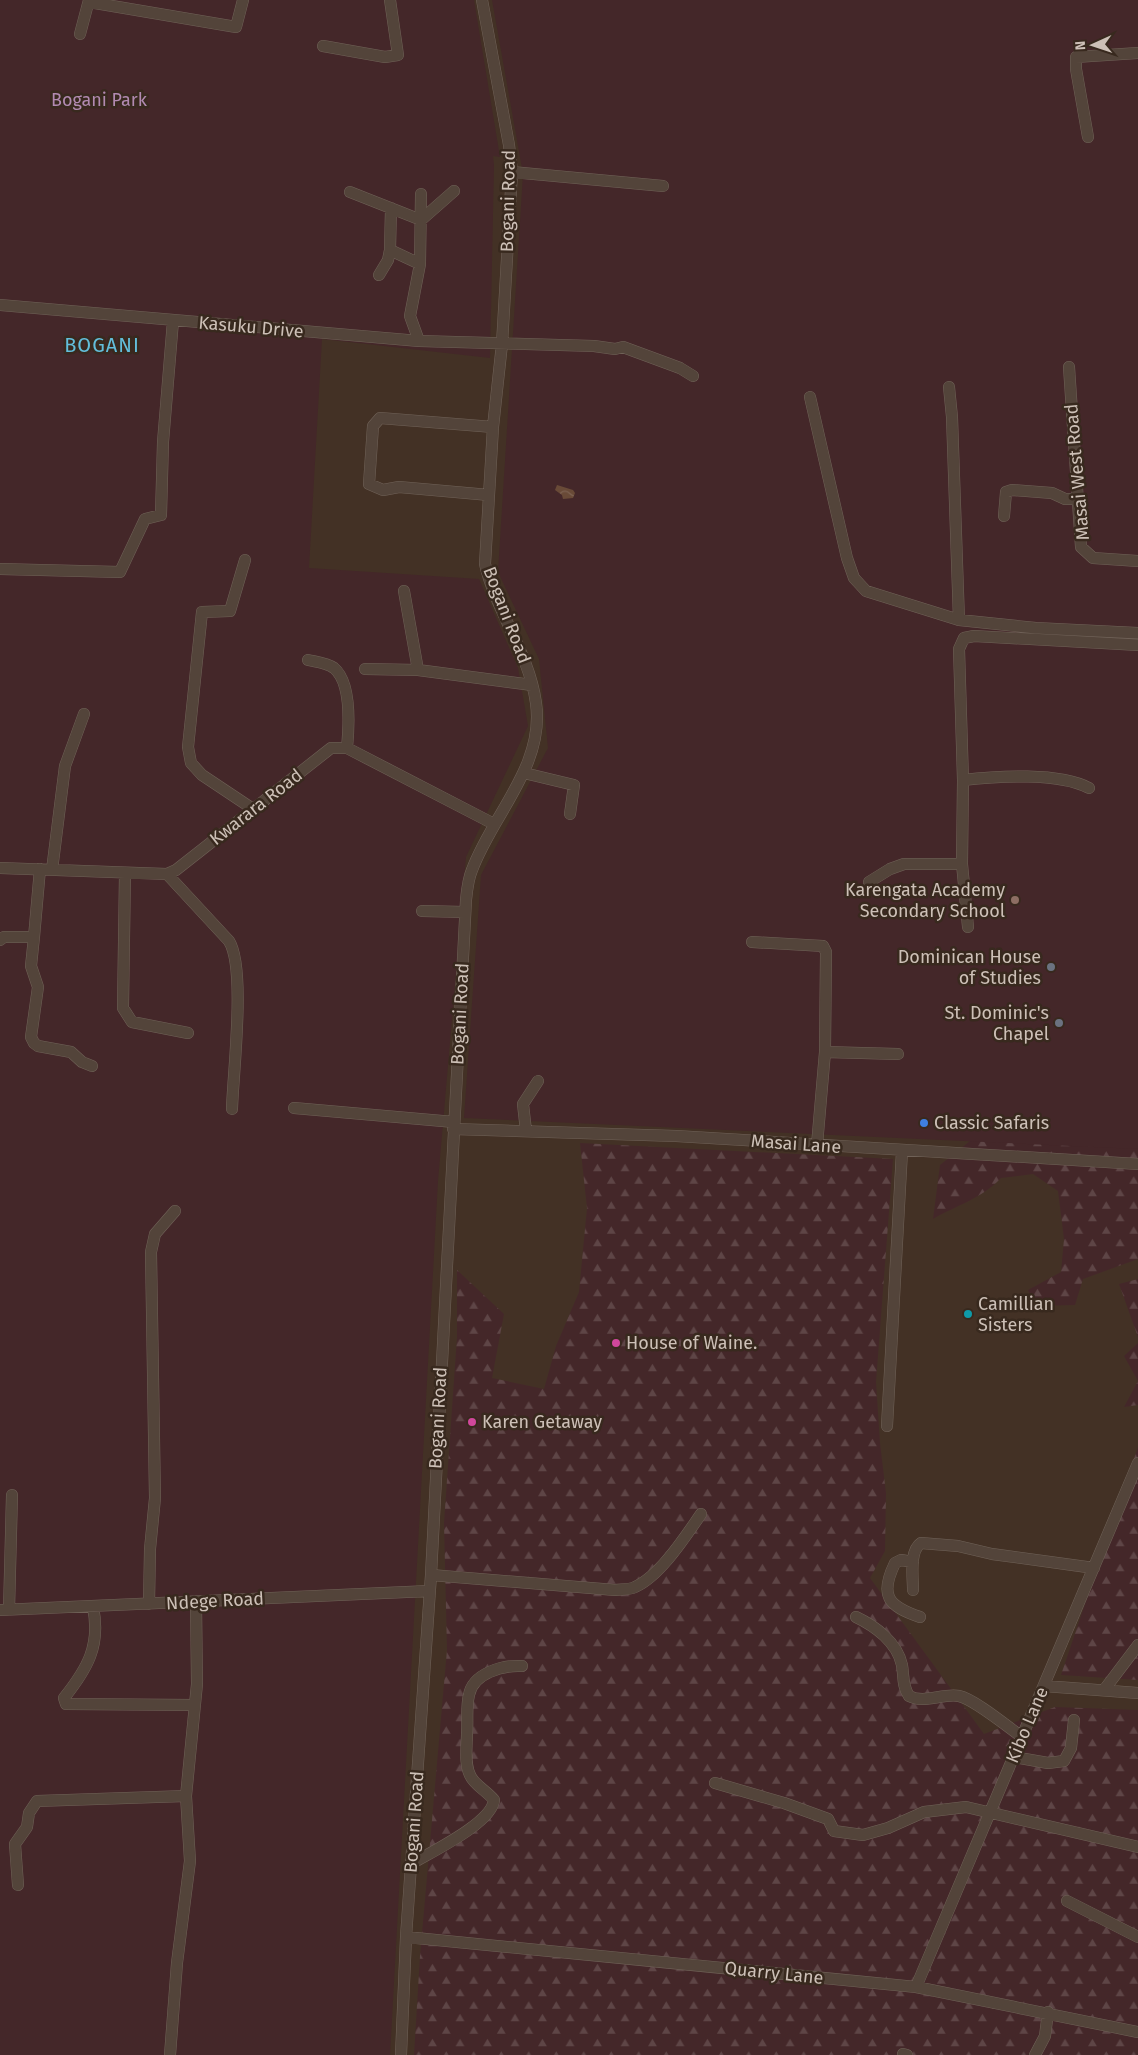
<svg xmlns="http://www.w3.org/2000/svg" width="1138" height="2055" viewBox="0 0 1138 2055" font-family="'Fira Sans',sans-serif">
<defs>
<pattern id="forest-firs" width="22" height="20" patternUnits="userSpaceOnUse" patternTransform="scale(1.25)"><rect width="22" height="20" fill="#442729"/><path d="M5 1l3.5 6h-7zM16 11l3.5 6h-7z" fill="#5e4546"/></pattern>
<pattern id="water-waves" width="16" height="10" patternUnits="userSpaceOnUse" patternTransform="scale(1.25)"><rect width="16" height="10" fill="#694a37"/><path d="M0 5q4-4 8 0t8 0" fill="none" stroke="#7d6252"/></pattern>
</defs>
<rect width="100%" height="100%" fill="#433125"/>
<path fill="url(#forest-firs)" d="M1138 898V1259L1083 1279 1075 1305 1036 1306 1028 1290 1061 1272 1064 1239 1058 1191 1033 1174 1001 1178C983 1198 955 1206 933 1219L940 1165 990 1125Z
M580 1143 893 1159 876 1382 880 1443 886 1493 885 1551 870 1578 984 1734 1055 1707 1138 1710V2055H414L420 1956 447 1650 444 1523 457 1337V1270L504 1314 492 1378 544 1389 556 1346 579 1292 587 1208Z
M1138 1279V1337L1119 1284Z
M1138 1343V1381L1124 1356Z
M1138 1381V1405L1124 1407Z
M1138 1447V1680L1061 1675Z"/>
<path fill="#442729" d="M0 0H474L500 157 493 156 494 165 490 358 322 339 309 568 479 579 518 668 528 726 466 857 438 1181 390 2055H0Z
M492 0H1138V1149L464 1118 481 875 548 748 539 659 498 572 523 174Z"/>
<path fill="url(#water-waves)" d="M557 485 573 490 575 493 573 498 563 499 562 495 555 490Z"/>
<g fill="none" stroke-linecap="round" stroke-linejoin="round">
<g stroke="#706258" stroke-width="12">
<path id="minor" d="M89 2 236 27 243 0
M80 34 89 0
M323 46 385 57 398 55 390 0
M1088 137 1076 69V57L1138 53
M512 172 663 186
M350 192 421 220 454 191
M391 208 390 250 420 264
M379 275 388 260 390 250
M0 305 419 341 594 346 615 349 623 347 680 368 693 376
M419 341 410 316 420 264 421 194
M1069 367 1081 547 1093 558 1138 561
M949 387 952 417 959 620
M810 397 847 558 854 578 866 591 959 620 1036 628 1138 633
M489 495 399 487 383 490 369 484 373 426 380 418 493 427
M1004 516 1006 492 1012 490 1052 493 1065 499H1077
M245 560 230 611 202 612 188 747 191 763 202 775 253 809
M0 569 120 572 145 519 161 515 163 442 173 321
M404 591 418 670
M308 660C317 662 327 663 334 668 352 683 349 727 347 748
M365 669 418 670 532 685
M524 773 574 785 570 814
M963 780C997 776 1059 772 1089 788
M962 864 968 927
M0 868 167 874 176 870 331 748H347L494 824
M52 870 65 766 84 714
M125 873 123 1008 132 1022 188 1033
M167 874 229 941C246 968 233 1073 232 1109
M869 882 890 869 904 864H962L963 780 959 649 964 638 974 636 1138 645
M422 911 465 912
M34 937 31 966 38 987 31 1037 34 1043 38 1046 71 1052 82 1062 92 1066
M0 940 4 937H34L40 869
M752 942 823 946 826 952 825 1052 817 1145
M825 1052 898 1054
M294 1108 454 1122
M453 1129 676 1136 1138 1164
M526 1131 523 1104 538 1081
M887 1426 902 1151
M913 1562 901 1560 895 1563C879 1596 888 1606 920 1617
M431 1575 615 1590C621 1589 629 1590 635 1587 660 1576 685 1537 701 1514
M913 1590C913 1577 909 1551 921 1543L958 1546 992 1554 1094 1568
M149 1604 150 1549 155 1498 151 1252 155 1234 175 1211
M93 1607C101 1646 87 1669 64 1698L66 1704 195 1705
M0 1610 429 1591
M9 1610 12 1495
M856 1617C875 1626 897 1642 902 1665 904 1676 902 1686 909 1696 924 1704 943 1693 959 1696 974 1699 1008 1727 1022 1737
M1044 1686 1138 1693
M1104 1690 1138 1645
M1014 1757 1048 1763 1064 1761 1071 1748 1074 1720
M715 1783 784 1803 828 1819 834 1831 863 1835 888 1828 924 1812 966 1807 1138 1847
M186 1796 197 1684 196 1602
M411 1864C431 1852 492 1823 494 1800 487 1791 474 1785 470 1775 464 1763 467 1746 467 1733 468 1721 466 1707 469 1695 473 1673 503 1665 522 1666
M18 1885 15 1844 27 1827 29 1813 37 1801 186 1796 190 1861 177 1963 170 2055
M1067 1901 1138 1937
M406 1937 916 1987 1138 2032
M916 1987 1138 1463
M903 2054 907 2055
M401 2055 406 1937 431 1575 466 900C467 890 468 879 472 870 492 815 545 766 536 703 529 652 496 612 485 564L493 427 502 344 512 172 509 145 482 0
M1035 2055 1045 2036 1048 2012"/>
</g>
<use href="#minor" stroke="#53443a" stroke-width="11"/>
</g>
<circle fill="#8d6e63" stroke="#38291e" stroke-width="2" cx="1015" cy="900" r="5"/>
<g fill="#6b7280" stroke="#38291e" stroke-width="2">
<circle cx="1051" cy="967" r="5"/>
<circle cx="1059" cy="1023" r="5"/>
</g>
<circle fill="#3f7fe0" stroke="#38291e" stroke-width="2" cx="924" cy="1123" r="5"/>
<circle fill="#0f9aa8" stroke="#38291e" stroke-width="2" cx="968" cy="1314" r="5"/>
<g fill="#d1479c" stroke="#38291e" stroke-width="2">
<circle cx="616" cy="1343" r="5"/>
<circle cx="472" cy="1422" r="5"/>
</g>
<g text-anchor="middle" stroke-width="5" stroke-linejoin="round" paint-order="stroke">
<g font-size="18" fill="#b28ab1" stroke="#38291e">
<text x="99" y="106">Bogani Park</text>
</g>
<g font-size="18" fill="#cdc0b7" stroke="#38291e">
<text transform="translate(508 201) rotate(-89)" y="6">Bogani Road</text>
<text transform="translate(251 327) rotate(5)" y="6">Kasuku Drive</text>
<text transform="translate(1077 472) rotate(-95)" y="6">Masai West Road</text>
<text transform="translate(507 615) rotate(69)" y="6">Bogani Road</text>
<text transform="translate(256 807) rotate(-38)" y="6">Kwarara Road</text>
<text transform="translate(460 1014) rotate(-87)" y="6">Bogani Road</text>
<text transform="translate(796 1144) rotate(4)" y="6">Masai Lane</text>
<text transform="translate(438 1418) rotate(-87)" y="6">Bogani Road</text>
<text transform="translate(215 1601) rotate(-3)" y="6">Ndege Road</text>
<text transform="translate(1027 1725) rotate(-67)" y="6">Kibo Lane</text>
<text transform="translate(414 1822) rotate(-86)" y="6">Bogani Road</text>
<text transform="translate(774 1973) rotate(6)" y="6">Quarry Lane</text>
</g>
<g font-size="18" fill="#cdc0b7" stroke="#38291e" text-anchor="start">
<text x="1005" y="896" text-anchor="end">Karengata Academy<tspan x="1005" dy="21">Secondary School</tspan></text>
<text x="1041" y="963" text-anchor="end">Dominican House<tspan x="1041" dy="21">of Studies</tspan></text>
<text x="1049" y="1019" text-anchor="end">St. Dominic's<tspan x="1049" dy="21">Chapel</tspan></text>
<text x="934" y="1129">Classic Safaris</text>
<text x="978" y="1310">Camillian<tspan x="978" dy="21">Sisters</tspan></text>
<text x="626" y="1349">House of Waine.</text>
<text x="482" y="1428">Karen Getaway</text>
</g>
<g font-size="20" letter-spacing="1" fill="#63bedb" stroke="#38291e">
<text x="102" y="352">BOGANI</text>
</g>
</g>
<g transform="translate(1093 45) rotate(267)" stroke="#38291e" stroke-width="4" paint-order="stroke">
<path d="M0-4L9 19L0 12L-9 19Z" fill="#cdc0b7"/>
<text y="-8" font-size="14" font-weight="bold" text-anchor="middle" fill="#cdc0b7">N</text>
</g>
</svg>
